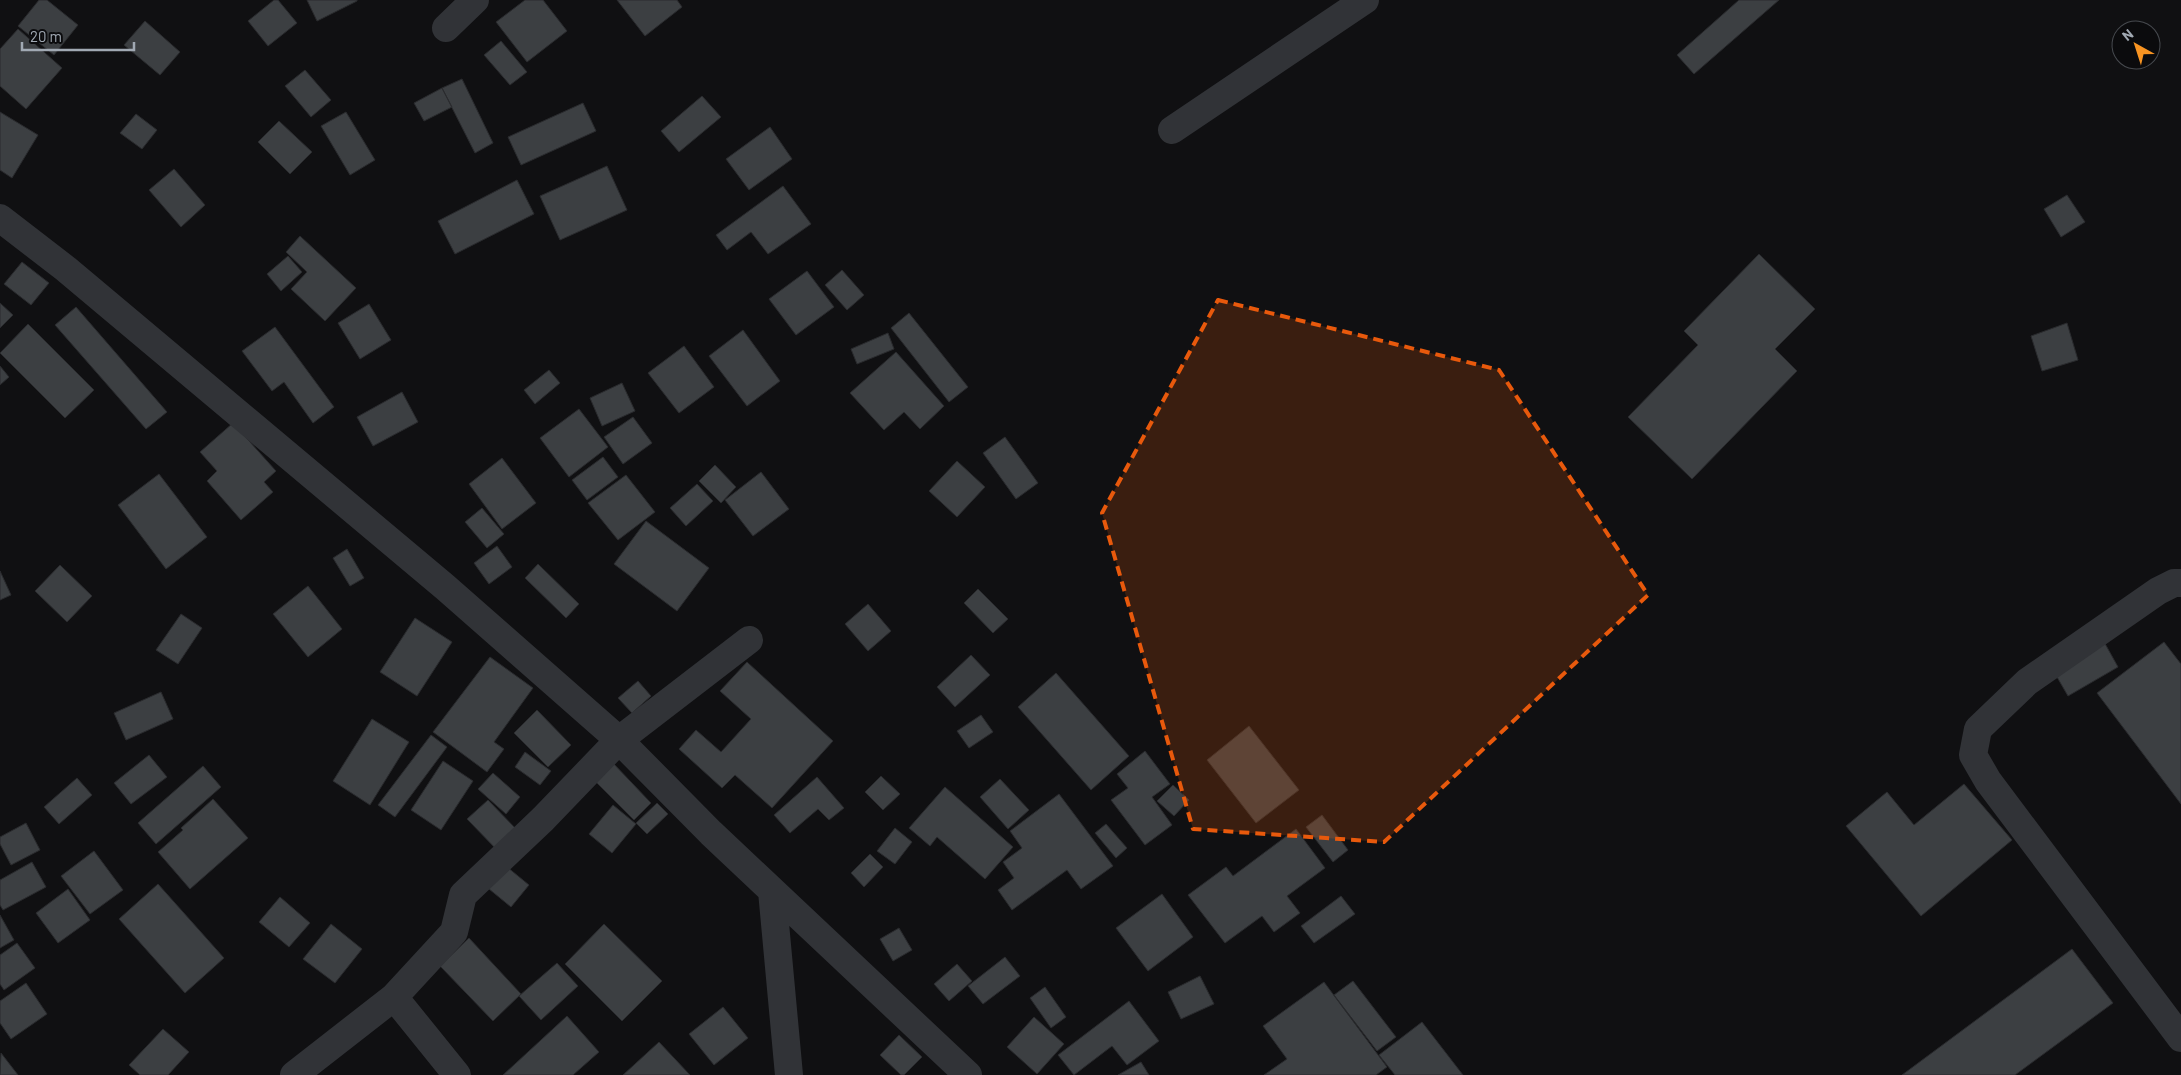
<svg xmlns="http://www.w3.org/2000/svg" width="2181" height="1075" viewBox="0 0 2181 1075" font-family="Barlow,sans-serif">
<rect width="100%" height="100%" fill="#101012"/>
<path fill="#3c3f42" stroke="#2a2b2e" d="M39 0H47L78 25 54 55 18 26Z
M274 0H278L297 23 268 46 248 21Z
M307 0H357V1L317 21Z
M525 0H543L567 31 527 62 496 22Z
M617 0H677L682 7 645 36Z
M1739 0H1779L1694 74 1677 55Z
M145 21 180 52 160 75 124 45Z
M18 29 62 68 26 109 0 86V49Z
M501 41 527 72 510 85 484 55Z
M305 70 331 100 311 117 285 86Z
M462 79 493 143 475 153 442 88Z
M442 88 452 107 424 121 414 103Z
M702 96 721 117 679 152 661 131Z
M583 103 596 131 521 165 508 137Z
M0 112 38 135 12 178 0 170Z
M346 112 375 160 350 175 321 126Z
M136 114 157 130 142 149 120 133Z
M279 121 312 152 290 174 258 142Z
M770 127 792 159 749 190 726 159Z
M607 166 627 210 560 240 540 196Z
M174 169 205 205 181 227 149 190Z
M517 180 534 214 455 254 438 221Z
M783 186 811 224 768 254 751 232 727 250 716 235Z
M2067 195 2085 222 2061 237 2044 209Z
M300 236 356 288 325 321 291 289 307 272 286 252Z
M1759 254 1815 309 1775 349 1797 371 1692 479 1628 417 1698 345 1684 331Z
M288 256 302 272 281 291 267 274Z
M22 262 49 283 31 305 4 284Z
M842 270 864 295 847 310 825 285Z
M807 271 834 307 796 335 769 299Z
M0 303 13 315 0 328Z
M369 304 391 340 360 359 338 323Z
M76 307 167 412 146 429 55 325Z
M909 313 968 387 949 402 891 328Z
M2067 323 2078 360 2042 371 2031 336Z
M28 324 94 390 65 418 0 353Z
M275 327 334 407 313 423 284 382 272 391 242 351Z
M743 330 780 381 747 406 709 356Z
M888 333 894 349 857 364 851 349Z
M684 346 714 387 679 413 648 373Z
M896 352 944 406 920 429 904 412 884 430 850 393Z
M0 366 9 377 0 385Z
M549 370 560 383 535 404 524 390Z
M622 383 635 411 602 426 590 398Z
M402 392 418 422 373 446 357 417Z
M579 409 608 447 569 477 540 438Z
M633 417 652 443 623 464 604 437Z
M233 423 276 471 264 482 273 492 241 520 207 481 217 471 200 452Z
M1005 437 1038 483 1016 499 983 453Z
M603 457 618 477 587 500 572 480Z
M502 458 536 503 502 529 469 484Z
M957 461 985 487 957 517 929 491Z
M715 465 736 487 721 503 699 481Z
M761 472 789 509 753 536 725 500Z
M159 474 207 537 166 569 118 505Z
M626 475 655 512 618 540 588 503Z
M697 484 713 501 686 526 670 508Z
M482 508 504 534 487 548 465 522Z
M646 521 709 568 677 611 614 564Z
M497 546 512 567 489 584 474 563Z
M347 549 364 578 350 586 333 558Z
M538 564 579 604 566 618 525 578Z
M60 565 92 596 67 622 35 591Z
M0 571 11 595 0 600Z
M308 586 342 629 308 657 273 614Z
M978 589 1008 619 993 633 964 603Z
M868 604 891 631 868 651 845 624Z
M181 614 202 628 178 664 156 650Z
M415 618 452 642 417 696 380 672Z
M2103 640 2118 667 2068 696 2053 670Z
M2164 642 2181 664V804L2097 693Z
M971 655 990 675 955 707 937 687Z
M490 657 533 688 494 742 504 749 487 772 433 732Z
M747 662 833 741 772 808 735 775 722 788 679 749 696 730 721 752 751 719 720 691Z
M1056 673 1129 756 1091 790 1018 707Z
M638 681 651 696 632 713 618 698Z
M161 692 173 719 126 740 114 713Z
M537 710 571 745 548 767 514 733Z
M981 715 993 732 969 748 957 731Z
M372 719 409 742 370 805 333 781Z
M1249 726 1299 790 1256 823 1207 760Z
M431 735 447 747 395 817 378 805Z
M1145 751 1170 784 1152 797 1172 825 1145 845 1111 800 1128 788 1117 774Z
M525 752 551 771 540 785 515 767Z
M149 755 167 777 131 804 114 783Z
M443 761 473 781 441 830 411 810Z
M612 762 651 803 634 820 594 780Z
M203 766 221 787 156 844 138 823Z
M493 773 520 797 506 814 478 789Z
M881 776 900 794 883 810 865 792Z
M817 777 844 808 829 820 818 809 790 833 774 815Z
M77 778 92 795 59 824 44 807Z
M1000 779 1029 810 1008 829 980 797Z
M1964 784 2012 840 1921 916 1846 826 1887 792 1914 825Z
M1173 785 1189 800 1174 816 1157 801Z
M945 787 1013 847 985 879 937 837 930 846 909 828Z
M1059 794 1113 866 1081 889 1067 870 1012 910 998 890 1014 878 1003 862 1022 848 1010 831Z
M213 799 248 838 190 889 158 852 183 830 181 828Z
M488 800 520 833 499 852 467 819Z
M657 803 668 814 647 834 636 823Z
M613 805 636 824 612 853 589 834Z
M1322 815 1348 850 1333 862 1306 827Z
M26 823 40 850 11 865 0 844V837Z
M1106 824 1127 848 1116 858 1095 833Z
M895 828 912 842 895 864 877 851Z
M1296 829 1325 868 1287 896 1300 913 1274 932 1262 916 1225 943 1188 895 1226 867 1233 876Z
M94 851 123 890 90 914 61 876Z
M870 854 883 867 864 887 851 873Z
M32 862 46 887 3 910 0 905V880Z
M501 862 529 885 511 907 483 884Z
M158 884 224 958 185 993 119 919Z
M68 889 90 920 58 943 36 913Z
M1162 894 1193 937 1148 971 1116 928Z
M1341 896 1355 914 1314 943 1301 926Z
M280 897 310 923 289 947 259 922Z
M0 915 14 940 0 948Z
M331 924 362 949 335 983 303 959Z
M604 924 662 981 622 1021 565 964Z
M899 928 912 950 893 961 880 939Z
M469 938 521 994 493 1021 440 966Z
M17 943 35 968 4 990 0 984V955Z
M2072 949 2113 1003 2015 1075H1902Z
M1005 957 1020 976 983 1004 968 986Z
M557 963 578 986 541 1020 519 996Z
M957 964 972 981 949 1001 934 984Z
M1200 976 1214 1004 1181 1019 1168 992Z
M1353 981 1396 1037 1377 1051 1334 995Z
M1324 982 1387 1067 1376 1075H1264L1287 1059 1263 1026Z
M26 983 47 1014 11 1039 0 1023V1001Z
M1045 987 1066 1017 1051 1028 1030 998Z
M1129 1001 1159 1041 1127 1065 1112 1046 1074 1075 1058 1055Z
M723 1007 748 1038 714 1065 689 1034Z
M567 1016 599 1052 573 1075H503Z
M1034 1017 1064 1044 1037 1074 1007 1047Z
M1422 1022 1463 1075H1395L1379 1055Z
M163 1029 189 1052 168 1075H140L129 1065Z
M899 1035 922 1057 904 1075H901L880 1055Z
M659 1042 690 1075H623Z
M1 1053 18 1075H0Z
M1141 1062 1149 1075H1118Z"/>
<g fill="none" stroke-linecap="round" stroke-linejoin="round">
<path stroke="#313337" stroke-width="28" d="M446 28 475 0
M1172 130 1365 0
M0 218 66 269 445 587 619 740 711 833 968 1075
M2181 583H2174L2158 591 2027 682 1978 729 1973 755 1988 781 2181 1038
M772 891 789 1075
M394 997 457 1075
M294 1075 394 997 454 932 463 895 543 819 619 740 749 640"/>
</g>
<path fill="#e8590c" fill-opacity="0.2" stroke="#e8590c" stroke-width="4" stroke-dasharray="10 6" stroke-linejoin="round" d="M1218 300 1499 370 1648 595 1384 842 1193 829 1102 513Z"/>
<g transform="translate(2136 45) rotate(321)"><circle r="24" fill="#0b0b0d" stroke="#474a4f"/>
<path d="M0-4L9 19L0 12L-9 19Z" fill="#f89422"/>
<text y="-8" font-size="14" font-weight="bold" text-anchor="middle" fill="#a1a9b3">N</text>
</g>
<path d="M22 42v8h112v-8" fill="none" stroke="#a1a9b3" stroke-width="2.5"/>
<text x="30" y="42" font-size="15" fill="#a1a9b3" stroke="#0b0b0d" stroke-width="4" paint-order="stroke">20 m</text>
</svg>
